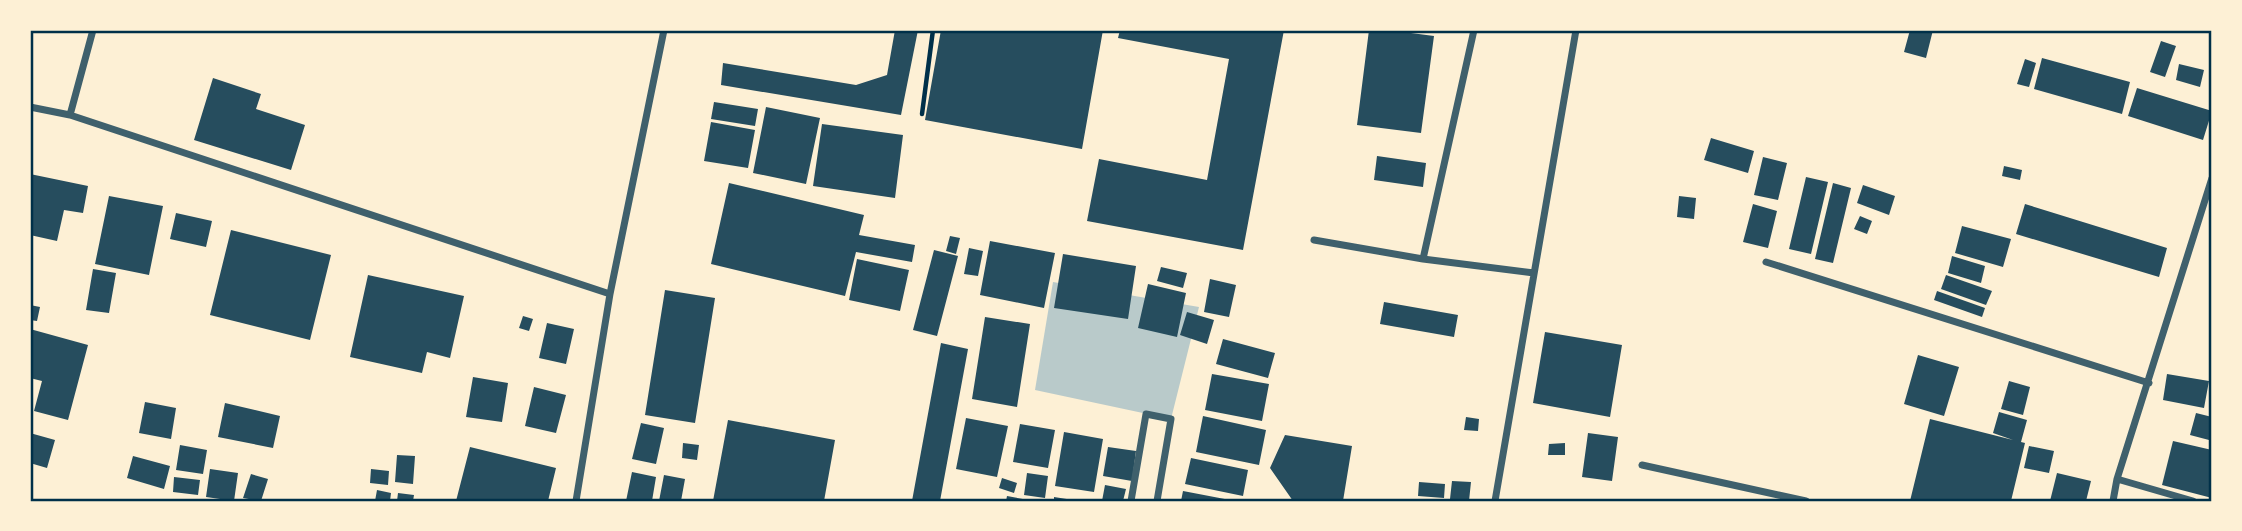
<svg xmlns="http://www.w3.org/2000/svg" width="2242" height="531" viewBox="0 0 2242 531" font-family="'Varela Round',sans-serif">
<rect width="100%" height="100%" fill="#fdf0d5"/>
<path fill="#b9caca" d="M1053 282 1199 307 1171 419 1035 390Z"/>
<path fill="#264d5e" d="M895 30H918L901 115 721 85 723 63 856 85 887 75Z
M941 30H1103L1082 149 925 120Z
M1120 30H1284L1243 250 1087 221 1099 159 1207 180 1229 59 1118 38Z
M1369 30H1388L1434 36 1421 133 1357 125Z
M1910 30H1933L1926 58 1904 52Z
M2161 41 2176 46 2165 77 2150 72Z
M2042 58 2130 82 2122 114 2034 89Z
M2025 59 2036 63 2029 87 2017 84Z
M2179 64 2204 70 2200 87 2176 80Z
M213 78 261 94 256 109 305 125 291 170 194 140Z
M2137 88 2212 111 2203 140 2128 116Z
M714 102 758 109 755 126 711 119Z
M766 107 820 118 806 184 753 173Z
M711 122 755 130 748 168 704 161Z
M822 124 903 135 895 198 813 186Z
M1711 138 1754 151 1748 173 1704 160Z
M1377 156 1426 163 1423 187 1374 180Z
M1763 157 1787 163 1778 200 1754 195Z
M2004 166 2022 170 2020 180 2002 176Z
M30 174 88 186 83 213 64 210 57 241 30 235Z
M1806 177 1828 182 1811 254 1789 249Z
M729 183 864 215 859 235 915 245 912 262 856 252 845 296 711 264Z
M1833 183 1851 188 1833 263 1815 259Z
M1863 185 1895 196 1889 215 1857 203Z
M109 196 163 206 149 275 95 264Z
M1679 196 1696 198 1694 219 1677 217Z
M1753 204 1777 211 1768 248 1743 242Z
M2025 204 2167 248 2159 277 2016 234Z
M176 213 212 221 206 247 170 239Z
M1860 216 1872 221 1867 234 1854 229Z
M1962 226 2011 239 2003 267 1955 253Z
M231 230 331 255 310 340 210 315Z
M950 236 960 238 956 254 946 251Z
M990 241 1055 253 1044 308 980 295Z
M969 248 983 251 978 276 964 274Z
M934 250 958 256 937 336 913 330Z
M1063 254 1136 266 1128 319 1054 308Z
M1952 256 1985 266 1981 283 1948 273Z
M857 259 909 270 900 311 849 300Z
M1161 267 1187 273 1183 288 1157 281Z
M93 269 116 273 109 313 86 310Z
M368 275 464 296 450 358 427 352 422 373 350 357Z
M1946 275 1992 291 1986 305 1941 289Z
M1210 279 1236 285 1229 317 1204 312Z
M1148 284 1186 293 1177 337 1138 328Z
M665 290 715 298 695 423 645 415Z
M1937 291 1985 308 1982 317 1934 300Z
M1384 302 1458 315 1454 337 1380 324Z
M30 305 40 307 37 321 30 320Z
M1187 312 1214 320 1207 344 1180 335Z
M523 316 533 319 529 331 519 328Z
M985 317 1030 324 1017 407 972 399Z
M547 323 574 329 566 364 539 358Z
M30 329 88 345 68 420 34 411 42 381 30 378Z
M1545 332 1622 345 1610 417 1533 403Z
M1223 339 1275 353 1268 378 1216 364Z
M941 343 968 349 940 501H912Z
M1918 355 1959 367 1944 416 1904 404Z
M1212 374 1269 384 1262 421 1205 410Z
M2167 374 2209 381 2204 408 2163 400Z
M473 377 508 383 502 422 466 417Z
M2009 381 2030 387 2023 415 2001 409Z
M534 387 566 395 556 433 525 426Z
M145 402 176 408 171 439 139 433Z
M225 403 280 416 273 448 218 437Z
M1999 412 2027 420 2021 442 2025 443 2011 501H1910L1930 419 2013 440 1993 433Z
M2196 413 2212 417 2209 440 2190 435Z
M1203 416 1266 430 1259 465 1196 452Z
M1466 417 1479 419 1478 431 1464 430Z
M966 418 1008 426 997 477 956 469Z
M728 420 835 440 824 501H713Z
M641 423 664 428 656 464 632 459Z
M1020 424 1055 430 1048 468 1013 462Z
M1064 432 1103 439 1094 492 1055 486Z
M30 433 55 440 47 468 30 463Z
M1588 433 1618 437 1612 481 1582 477Z
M1285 435 1352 446 1343 501H1293L1270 468Z
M2173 441 2212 450V498L2162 485Z
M683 443 699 445 697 460 682 458Z
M1565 443V455H1548L1549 444Z
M180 445 207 450 203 474 176 470Z
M2029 446 2054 451 2049 473 2024 468Z
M470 447 556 468 548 501H456Z
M1108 447 1136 451 1132 481 1103 476Z
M397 455 415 456 413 484 395 482Z
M133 456 170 466 164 489 127 478Z
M1191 458 1248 470 1243 496 1185 484Z
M210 469 238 473 234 501 206 497Z
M371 469 389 471 388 485 370 483Z
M632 472 656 477 652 501H626Z
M1027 473 1048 476 1045 498 1024 495Z
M2057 473 2091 481 2086 501H2050Z
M251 474 268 479 261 501 243 498Z
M664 475 685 479 681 501H659Z
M174 477 200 480 198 495 173 492Z
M1002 478 1017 483 1014 493 999 488Z
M1452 481 1471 482 1469 501 1450 499Z
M1419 482 1445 484 1444 498 1418 496Z
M1105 485 1126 489 1123 501H1102Z
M377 490 391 493 390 501H375Z
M1183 491 1230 500V501H1181Z
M398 493 414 495 413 501H397Z
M1007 496 1028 500V501H1006Z
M1054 497 1073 500V501H1054Z"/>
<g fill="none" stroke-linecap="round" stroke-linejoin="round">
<path stroke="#003049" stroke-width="4.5" d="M922 114 933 30"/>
<path stroke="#3f606c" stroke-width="7" d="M30 107 70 115 610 294
M70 115 93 30
M1314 240 1423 259 1534 273
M1423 259 1474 30
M1766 262 2149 383
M1642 465 1806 501
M2117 479 2193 501
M576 501 610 294 664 30
M1131 501 1146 414 1171 419 1157 501
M1495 501 1576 30
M2113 501 2117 479 2212 178"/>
</g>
<rect width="2242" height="531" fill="none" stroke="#fdf0d5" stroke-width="63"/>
<rect x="32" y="32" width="2178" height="468" fill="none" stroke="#003049" stroke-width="2.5"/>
</svg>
